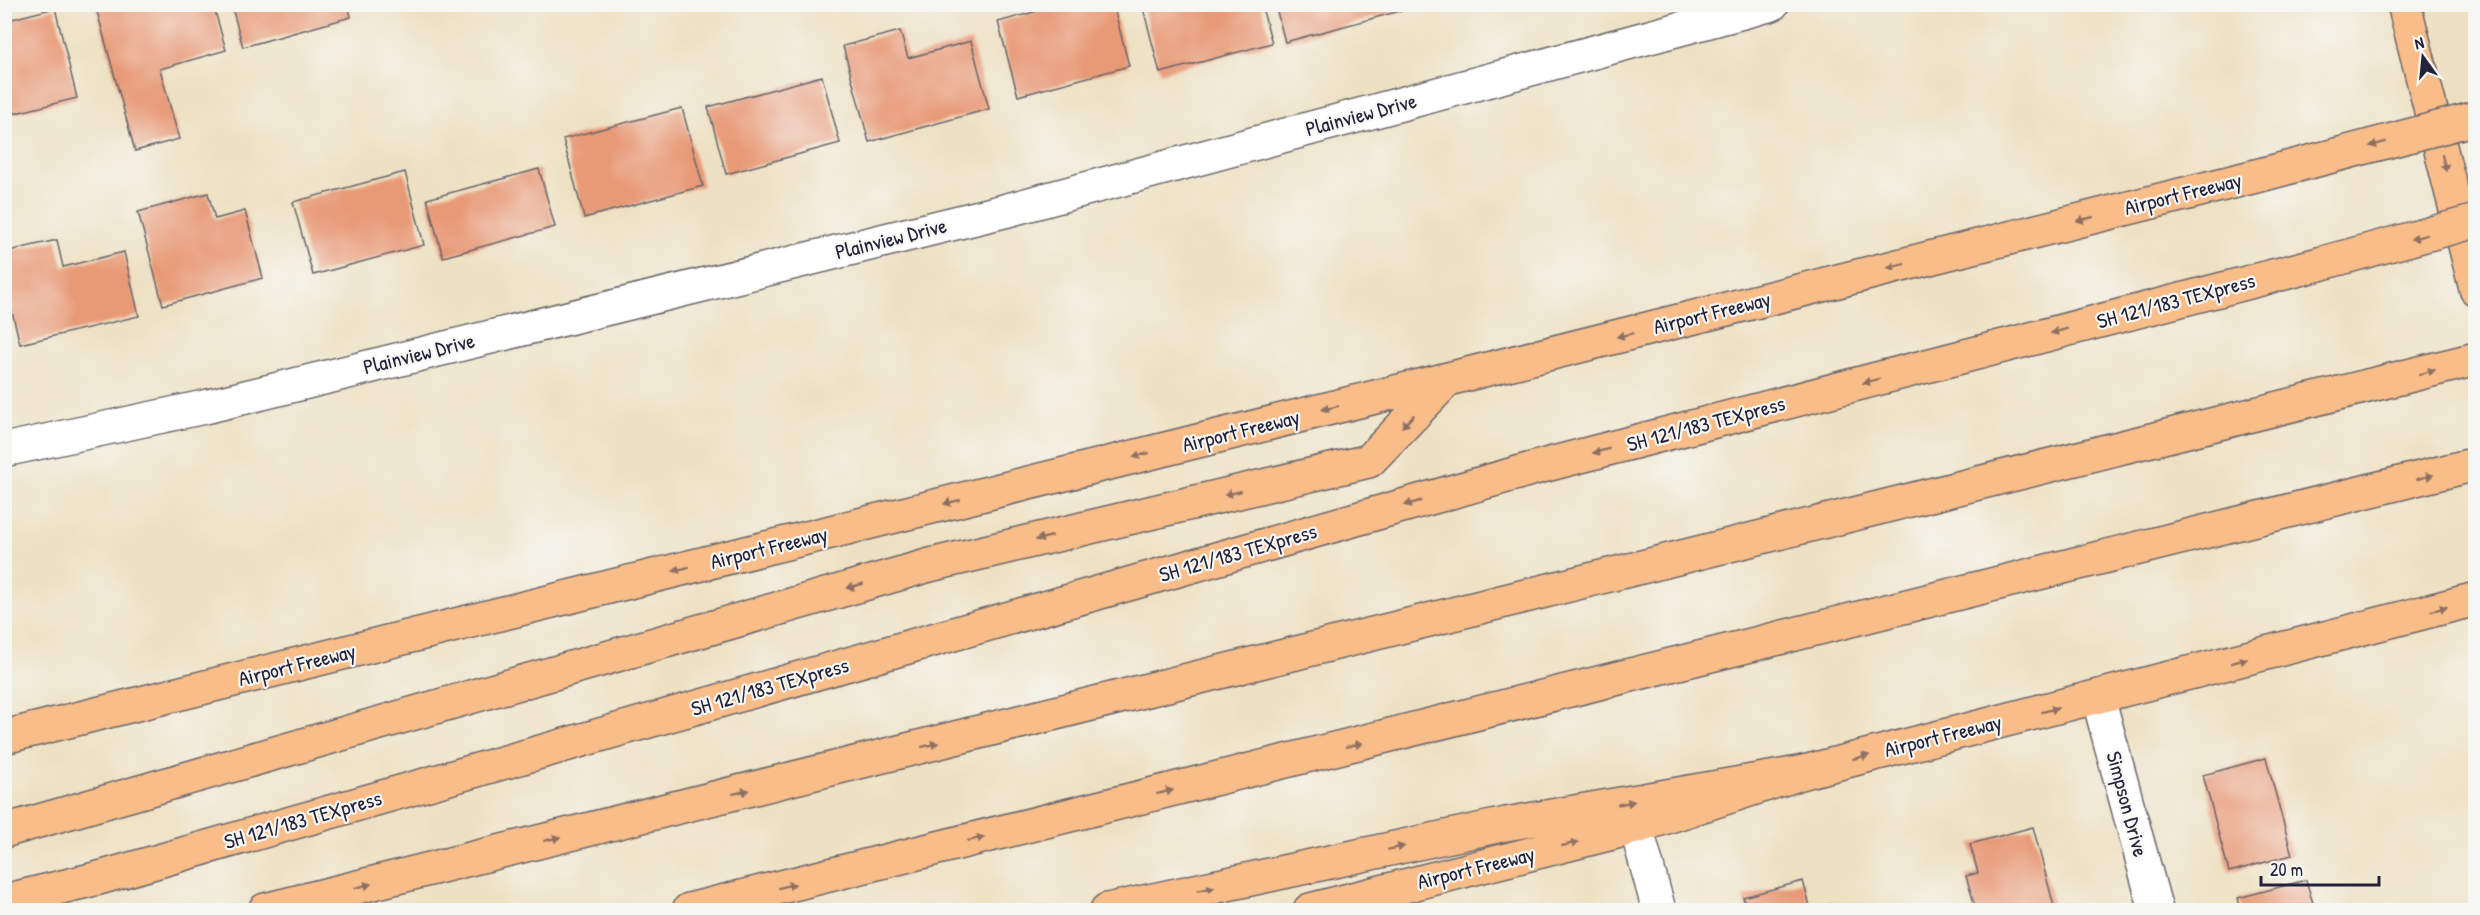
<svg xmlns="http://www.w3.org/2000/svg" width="2480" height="915" viewBox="0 0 2480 915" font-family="'Patrick Hand',sans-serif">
<rect width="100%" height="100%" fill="#f6f6f2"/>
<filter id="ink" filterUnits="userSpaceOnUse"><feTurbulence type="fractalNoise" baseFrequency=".0167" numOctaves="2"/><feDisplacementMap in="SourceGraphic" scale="12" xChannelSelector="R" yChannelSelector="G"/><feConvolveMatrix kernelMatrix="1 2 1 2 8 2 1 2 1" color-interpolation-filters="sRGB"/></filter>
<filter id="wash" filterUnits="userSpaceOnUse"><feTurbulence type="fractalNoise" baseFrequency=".008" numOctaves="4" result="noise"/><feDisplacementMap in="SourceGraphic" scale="24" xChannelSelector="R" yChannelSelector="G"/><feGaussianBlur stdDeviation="1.35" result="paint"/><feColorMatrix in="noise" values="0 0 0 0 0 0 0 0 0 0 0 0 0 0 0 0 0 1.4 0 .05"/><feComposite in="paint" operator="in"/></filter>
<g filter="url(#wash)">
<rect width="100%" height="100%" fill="#eee1c3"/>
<g id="blocks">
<path fill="#e89a77" d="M95 4H213L226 50 160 69 179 139 135 151Z
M231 4H348L351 17 243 47Z
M1062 4H1113L1129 66 1018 96 998 22Z
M1142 4H1261L1272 43 1160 73Z
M1275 4H1403L1404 10 1285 42Z
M55 8 77 98 4 116V21Z
M900 31 908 58 971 41 989 109 869 142 843 46Z
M822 76 840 143 726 174 708 107Z
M682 108 703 186 584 218 563 139Z
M539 169 555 227 443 257 427 199Z
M405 172 424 245 313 275 293 202Z
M208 193 215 219 245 211 263 278 163 305 138 212Z
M57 240 63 267 124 252 139 316 20 344 4 279V252Z
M2266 758 2292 855 2229 872 2203 775Z
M2033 827 2055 910H1976L1966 876 1978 873 1970 844Z
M2306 880 2315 910H2241L2238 898Z
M1803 881 1811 910 1831 904 1833 910H1747L1743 897Z"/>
</g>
</g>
<g filter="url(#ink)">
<use href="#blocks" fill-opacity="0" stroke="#69656b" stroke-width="1.5"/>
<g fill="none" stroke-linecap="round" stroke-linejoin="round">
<g stroke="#69656b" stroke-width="36">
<path id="minor" d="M4 450 209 406 1004 211 1772 4
M2098 697 2156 910
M1636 827 1659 910"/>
</g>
<g stroke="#69656b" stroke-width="36">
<path id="major" d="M2404 4 2476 289
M1310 910 1636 827 1804 772 2476 599"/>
</g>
<g stroke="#69656b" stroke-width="36">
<path id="highway" d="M4 737 1448 379 2264 174
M4 831 930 565 1369 461 1448 379
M4 901 99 878 1542 466 2319 264
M265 910 2476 359
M689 910 2476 464
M1107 910 1506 824 1804 772"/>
</g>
<use href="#minor" stroke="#fff" stroke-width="33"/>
<use href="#major" stroke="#f9bd89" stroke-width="33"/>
<use href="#highway" stroke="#f9bd89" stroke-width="33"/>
<g stroke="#69656b" stroke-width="36" stroke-linecap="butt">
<path id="highway-bridge" d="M2264 174 2476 118
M2319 264 2476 221"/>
</g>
<use href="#highway-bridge" stroke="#f9bd89" stroke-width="33"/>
</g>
<defs><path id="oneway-solid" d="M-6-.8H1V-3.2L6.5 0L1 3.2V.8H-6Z" transform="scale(1.5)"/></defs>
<g fill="#8e7062">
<use href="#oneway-solid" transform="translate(2378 144) rotate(165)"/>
<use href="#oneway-solid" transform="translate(2444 163) rotate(76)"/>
<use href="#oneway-solid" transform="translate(2085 219) rotate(166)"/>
<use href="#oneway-solid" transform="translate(2419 237) rotate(165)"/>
<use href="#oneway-solid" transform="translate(1896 266) rotate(166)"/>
<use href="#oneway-solid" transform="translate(2059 331) rotate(165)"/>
<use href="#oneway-solid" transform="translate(1625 335) rotate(166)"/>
<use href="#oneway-solid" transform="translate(2427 372) rotate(-15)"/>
<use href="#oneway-solid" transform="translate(1871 381) rotate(165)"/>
<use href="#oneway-solid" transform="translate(1330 408) rotate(166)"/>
<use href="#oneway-solid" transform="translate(1408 421) rotate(134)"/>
<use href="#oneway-solid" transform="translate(1601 451) rotate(165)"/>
<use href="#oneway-solid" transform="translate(1141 455) rotate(166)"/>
<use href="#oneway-solid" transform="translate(2425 477) rotate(-15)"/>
<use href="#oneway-solid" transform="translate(1233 493) rotate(167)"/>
<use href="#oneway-solid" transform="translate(952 502) rotate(166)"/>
<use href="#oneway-solid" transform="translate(1413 503) rotate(164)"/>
<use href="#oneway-solid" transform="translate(1044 538) rotate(167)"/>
<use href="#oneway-solid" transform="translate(681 569) rotate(166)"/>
<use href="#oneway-solid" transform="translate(855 586) rotate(164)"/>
<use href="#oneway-solid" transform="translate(2439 609) rotate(-15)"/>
<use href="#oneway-solid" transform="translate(2239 661) rotate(-15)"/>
<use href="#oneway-solid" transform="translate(2050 710) rotate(-14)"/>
<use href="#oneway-solid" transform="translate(930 745) rotate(-14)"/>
<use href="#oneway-solid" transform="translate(1354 745) rotate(-14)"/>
<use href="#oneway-solid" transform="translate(1861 757) rotate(-14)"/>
<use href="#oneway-solid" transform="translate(741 792) rotate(-14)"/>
<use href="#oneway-solid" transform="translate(1165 792) rotate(-14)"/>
<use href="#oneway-solid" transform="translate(1626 803) rotate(-10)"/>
<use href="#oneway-solid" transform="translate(552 839) rotate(-14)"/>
<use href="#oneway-solid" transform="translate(976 839) rotate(-14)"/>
<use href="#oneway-solid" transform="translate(1570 844) rotate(-14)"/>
<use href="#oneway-solid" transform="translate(1396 848) rotate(-12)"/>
<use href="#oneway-solid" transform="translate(363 886) rotate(-14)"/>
<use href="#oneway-solid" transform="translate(787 886) rotate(-14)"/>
<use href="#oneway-solid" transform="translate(1206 889) rotate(-12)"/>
</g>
</g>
<g text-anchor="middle" stroke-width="4.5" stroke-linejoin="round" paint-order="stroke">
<g font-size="21" fill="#22223b" stroke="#f6f6f2">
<text transform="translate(1361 115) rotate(-15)" y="7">Plainview Drive</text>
<text transform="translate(2183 194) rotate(-14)" y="7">Airport Freeway</text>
<text transform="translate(891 239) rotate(-14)" y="7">Plainview Drive</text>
<text transform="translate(2176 301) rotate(-15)" y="7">SH 121/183 TEXpress</text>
<text transform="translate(1712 313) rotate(-14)" y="7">Airport Freeway</text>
<text transform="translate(419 354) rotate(-14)" y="7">Plainview Drive</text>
<text transform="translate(1706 424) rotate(-15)" y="7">SH 121/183 TEXpress</text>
<text transform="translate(1241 431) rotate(-14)" y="7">Airport Freeway</text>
<text transform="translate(769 548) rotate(-14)" y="7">Airport Freeway</text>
<text transform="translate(1238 553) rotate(-16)" y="7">SH 121/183 TEXpress</text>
<text transform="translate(297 665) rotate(-14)" y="7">Airport Freeway</text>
<text transform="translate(770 687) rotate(-16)" y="7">SH 121/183 TEXpress</text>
<text transform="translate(1943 736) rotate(-14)" y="7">Airport Freeway</text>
<text transform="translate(2127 804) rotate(75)" y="7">Simpson Drive</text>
<text transform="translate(303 820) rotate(-16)" y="7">SH 121/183 TEXpress</text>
<text transform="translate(1476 868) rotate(-14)" y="7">Airport Freeway</text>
</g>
</g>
<rect width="2480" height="915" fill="none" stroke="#f6f6f2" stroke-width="24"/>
<g transform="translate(2423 57) rotate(345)" stroke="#f6f6f2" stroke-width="4.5" paint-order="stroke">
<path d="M0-4.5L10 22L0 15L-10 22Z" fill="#22223b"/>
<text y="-9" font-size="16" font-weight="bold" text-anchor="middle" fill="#22223b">N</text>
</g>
<path d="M2261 876v9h118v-9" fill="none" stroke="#22223b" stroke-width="3"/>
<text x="2270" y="876" font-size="18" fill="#22223b" stroke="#f6f6f2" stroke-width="4.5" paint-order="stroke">20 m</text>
</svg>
